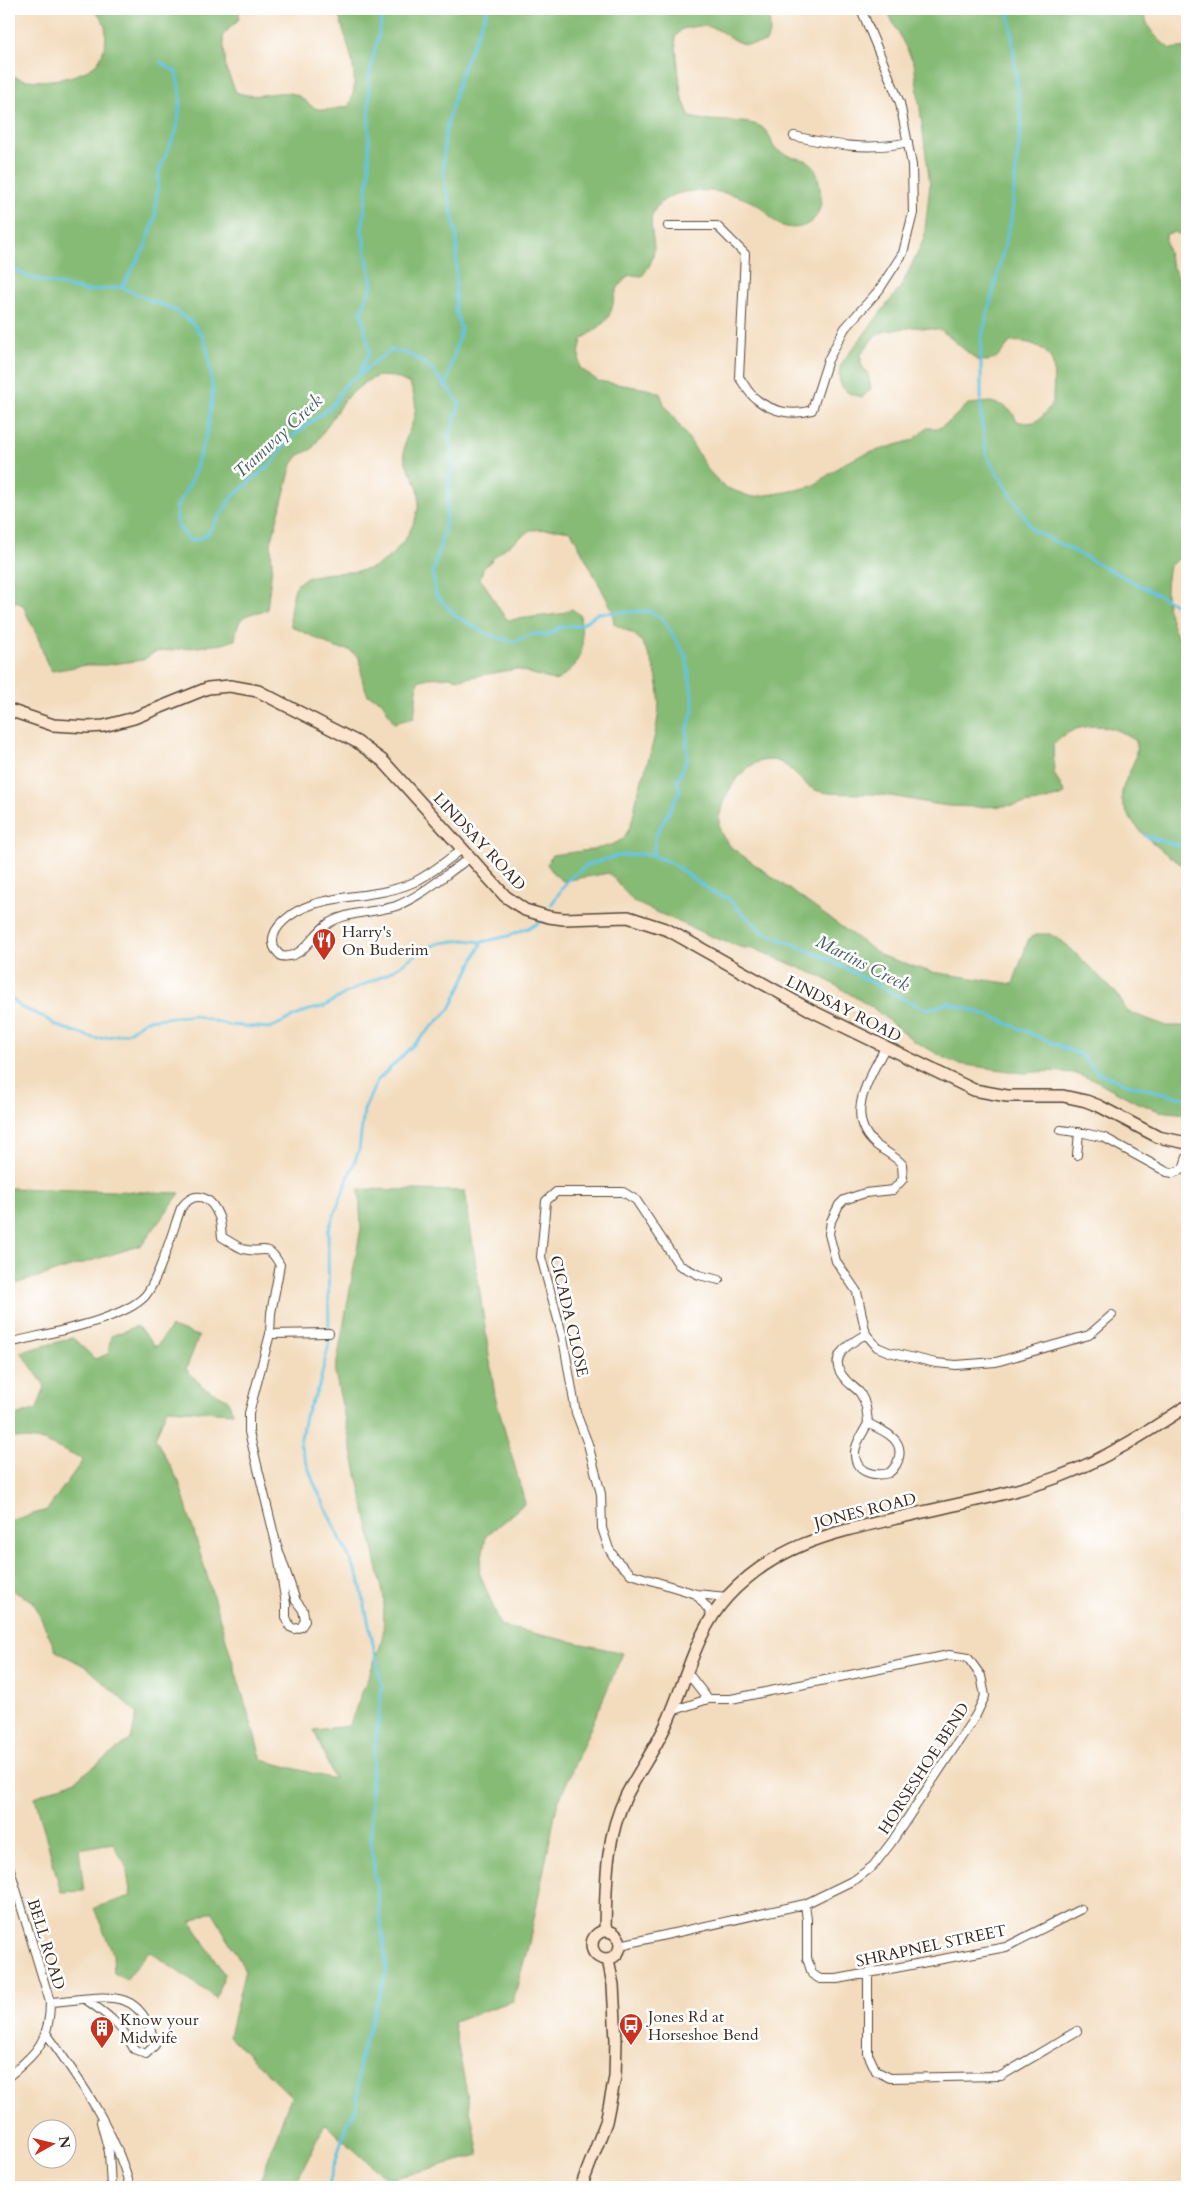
<svg xmlns="http://www.w3.org/2000/svg" width="1196" height="2196" viewBox="0 0 1196 2196" font-family="Cardo,serif">
<rect width="100%" height="100%" fill="#fff"/>
<filter id="ink" filterUnits="userSpaceOnUse"><feTurbulence type="fractalNoise" baseFrequency=".02" numOctaves="2"/><feDisplacementMap in="SourceGraphic" scale="10" xChannelSelector="R" yChannelSelector="G"/><feConvolveMatrix kernelMatrix="1 2 1 2 8 2 1 2 1" color-interpolation-filters="sRGB"/></filter>
<filter id="wash" filterUnits="userSpaceOnUse"><feTurbulence type="fractalNoise" baseFrequency=".0096" numOctaves="4" result="noise"/><feDisplacementMap in="SourceGraphic" scale="20" xChannelSelector="R" yChannelSelector="G"/><feGaussianBlur stdDeviation="1.12" result="paint"/><feColorMatrix in="noise" values="0 0 0 0 0 0 0 0 0 0 0 0 0 0 0 0 0 1.4 0 .05"/><feComposite in="paint" operator="in"/></filter>
<g filter="url(#wash)">
<rect width="100%" height="100%" fill="#f3dcbd"/>
<path fill="#86bb76" stroke="#60724a" d="M85 9H239V19L223 35 226 69 236 92C259 101 273 89 294 94 303 97 306 103 313 107 323 113 338 108 349 106 363 76 345 39 337 9H769L770 32 766 42C731 51 732 31 706 26 698 25 689 28 682 29L675 37 681 95 690 117C709 123 750 118 763 128 769 133 771 141 774 148 805 169 815 145 821 196 823 221 800 235 778 224 772 220 768 213 762 208 739 191 689 183 664 200 640 218 658 237 653 256 651 264 647 270 642 276L630 275C609 291 618 301 607 319 601 327 591 333 582 339L579 354 580 368 598 381 648 389 660 393 664 404 691 442 708 470 724 487 752 497 787 492 813 486 843 464 862 455 913 440 927 428H939L949 422 968 404 991 402 1004 406 1012 412 1017 421C1038 427 1042 417 1053 402 1053 392 1055 370 1052 361 1045 345 1026 340 1010 342L997 358 987 361 977 360 941 330 915 327 885 331 874 337 861 354V365L868 374 871 389 863 397C841 394 836 383 841 364L902 285 924 239 930 185 914 63 886 9H1145C1144 28 1157 38 1170 49L1187 47V239L1175 232 1166 234V244L1171 264 1177 275 1187 322V559H1178L1169 566C1163 598 1166 606 1177 637L1187 641V868C1167 856 1117 819 1122 792 1126 772 1139 763 1136 741 1110 721 1075 720 1053 745L1054 773 1065 794C1034 807 984 808 949 806 927 804 904 797 882 795 864 792 834 796 818 791 799 785 791 761 771 760 743 758 718 800 719 825 720 835 726 841 732 848L882 956 931 972 1013 984 1029 938 1039 934H1050L1067 945 1116 993 1128 1012 1167 1026H1187V1114L1159 1111 1134 1101 1097 1081 1073 1073 1049 1071 1024 1073 959 1064 949 1060 914 1041 873 1008 822 977 757 950 740 947 715 938 634 902 609 873 563 881 554 874 547 864 552 855C570 852 610 850 622 839 634 828 634 807 638 793 651 750 670 703 651 660 647 652 644 643 637 637 632 632 621 628 614 624L612 609 571 531 557 529 530 530 500 552 483 569 480 579C492 592 495 607 508 620L560 614 572 609 580 615C583 651 588 659 556 681L516 669 460 679 450 677 428 678 418 681 414 718 394 723 381 700 368 695 363 683 359 657 349 650 336 648 291 626C289 616 290 611 292 601 293 596 294 590 296 586 310 567 356 577 376 566 399 553 418 526 419 499 420 481 405 470 404 453 403 438 413 427 415 413 417 403 413 393 410 384L395 377 378 376 365 382 344 400 312 449 299 455 292 464 271 543 272 566 267 610C244 615 238 615 235 640L223 644 155 652 143 660 105 665H86L52 671C44 661 43 650 38 638 34 627 27 617 23 605L9 599V73C26 87 74 80 91 68 106 59 113 24 96 13 93 11 89 10 85 9Z
M9 1188 180 1193 142 1245 9 1286Z
M359 1189 465 1191 495 1396 525 1503 486 1536 479 1572 501 1626 623 1653 557 1805 529 1943 513 2001 453 2021 479 2155 388 2180 325 2124 294 2187H222L221 2184H259L291 2096 229 2036 245 1970 212 1911 191 1922 224 1974 216 1998 149 1951 126 1980 114 1973 113 1954 94 1908 131 1896 126 1866 113 1843 79 1849 84 1891 61 1892 35 1797 76 1780 131 1739 137 1713 88 1668 56 1651 33 1601 9 1589V1521L47 1510 83 1460 44 1441 9 1437V1418L37 1409 45 1386 21 1352 73 1338 95 1359 108 1354 111 1336 137 1326 156 1347 171 1327 199 1336 186 1369 203 1387 227 1399 233 1413 167 1409 155 1438 179 1482 262 1760 334 1779 314 1730 349 1726 383 1639 384 1598 335 1373 361 1228Z"/>
<g fill="none" stroke-linecap="round" stroke-linejoin="round">
<path stroke="#64c4e3" stroke-width="3" d="M1009 9 1021 121 1011 220 981 340V416L987 457 1033 530 1187 610
M9 266 28 277 86 291 122 287 149 300 171 308 191 322 202 335 208 353 213 393 207 433 191 482 176 508 177 525 190 541 206 536 233 496 273 462 289 439 332 406 344 386 391 350C424 353 441 380 460 404L449 436 452 455 445 527 433 572 436 595 457 617 489 635 515 642 532 634 548 635 560 627 581 625 598 613 648 611 662 618 686 656 694 708 687 730V758L677 782 680 791 656 835 653 856
M122 287 145 247 155 218 159 171 177 129 181 97 176 72 160 62
M360 371 370 352 361 311 372 285 362 230 369 173V78L384 9
M446 386 461 329 455 309 457 238 443 172 445 133 462 70 488 9
M1145 836 1187 848
M551 905 568 880 587 865 616 856 643 854 653 856 670 862 712 892 727 898 761 931 826 958 903 999 927 1009 949 1003 988 1015 1081 1055 1097 1072 1123 1083 1187 1099
M9 996 20 1007 42 1016 57 1026 97 1039 127 1033 146 1020 193 1015 229 1025 270 1028 306 1011 325 1006 344 994 387 974 426 948 440 943 464 940 482 942 508 936 535 925 542 920
M328 2187 345 2129 357 2106 360 2058 387 1970 371 1844V1780L382 1686 359 1578 313 1481 300 1444 305 1416 319 1386 329 1344 328 1231 359 1150 364 1110 377 1081 450 1009 482 942"/>
</g>
</g>
<g filter="url(#ink)">
<g fill="none" stroke-linecap="round" stroke-linejoin="round">
<g stroke="#574536" stroke-width="10">
<path id="street" d="M794 136C832 145 870 151 908 142
M668 226H717L745 254 739 377C744 384 749 394 756 399 772 412 793 416 812 410L828 360 845 328 879 290 903 253 913 213 912 165 900 103 861 9
M462 849C446 861 430 875 412 883 380 897 344 894 311 905 296 910 267 927 274 947 275 950 279 954 281 956 303 960 311 935 329 923 348 911 374 913 396 906 424 895 445 874 470 858
M885 1048C870 1077 844 1115 874 1143 883 1151 894 1155 902 1164L903 1179 893 1190 865 1193 844 1200 839 1205 831 1221 829 1234 836 1261 857 1292 866 1334 877 1347 889 1352 936 1363 956 1365 996 1362 1089 1335 1112 1315
M1061 1130 1084 1133 1105 1138 1167 1172 1173 1173 1183 1169 1187 1157
M1077 1155 1079 1132
M719 1280 699 1275 679 1265 636 1200 623 1192H556L546 1201 541 1257 563 1338 576 1413 588 1444 601 1494 602 1528 609 1549 616 1560 631 1574 696 1594 727 1597
M270 1334 329 1333
M866 1334C848 1344 825 1358 846 1380 850 1385 856 1388 860 1393 866 1402 867 1412 868 1423
M9 1343C43 1334 122 1321 145 1296 158 1281 173 1230 181 1208 195 1189 211 1196 219 1217 221 1223 221 1230 222 1237 229 1241 236 1246 243 1249 264 1255 266 1240 280 1265L271 1313 270 1334 249 1413V1432L276 1543 296 1601 303 1610 305 1621 301 1627 295 1629 290 1627 286 1617V1604L276 1543
M868 1423C876 1428 886 1431 893 1438 904 1448 900 1464 889 1473 873 1477 854 1472 855 1452 856 1441 864 1432 868 1423Z
M696 1594 708 1609 712 1617
M687 1672 708 1699
M9 1866 50 2002C50 2040 37 2053 9 2076
M805 1904 807 1920V1958L812 1974 820 1979H837L1006 1947 1081 1909
M620 1945 805 1904 856 1879 873 1866 891 1843 976 1715 985 1696 981 1676 968 1658 949 1655 731 1699H708L672 1711
M868 1973V2054L876 2071 890 2078 1001 2076 1077 2031
M50 2002C100 1999 141 1981 155 2045L146 2054 134 2049C122 2025 107 2014 85 1999
M46 2033C80 2080 115 2130 130 2187
M101 2122 109 2152 111 2187
M1089 2187H1097"/>
</g>
<g stroke="#574536" stroke-width="14">
<path id="secondary" d="M9 710 53 725 88 727 104 726 134 718 208 688 230 686 258 691 357 742 383 761 505 896 525 910 549 917 564 919 628 917 668 930 812 1011 974 1090 1007 1096H1063L1086 1101 1099 1106 1158 1137 1187 1143
M592 1945a14 14 0 1 1 28 0a14 14 0 1 1-28 0Z
M605 1931C606 1884 605 1837 627 1794 640 1769 658 1745 669 1718 687 1678 696 1631 727 1597 775 1545 831 1533 897 1518 951 1505 1006 1496 1058 1477 1104 1460 1146 1433 1187 1406
M581 2187 606 2122 615 2077 616 2040 613 1985 608 1959"/>
</g>
<use href="#street" stroke="#fff" stroke-width="8"/>
<use href="#secondary" stroke="#fbe5cf" stroke-width="11"/>
</g>
</g>
<defs>
<g id="restaurant-pin" transform="scale(1.25)"><path d="M0 17L-7.5 6A9.5 9.5 0 1 1 7.5 6Z" fill="#c8321e" stroke="#fff"/><path d="M-5-6h1v4h1v-4h1v4h1v-4h1v5L-1.5 .5V6h-2V.5L-5-1ZM5-6V6H3V1.5H1.5Q1.5-4 5-6Z" fill="#fff"/></g>
<g id="bus-pin" transform="scale(1.25)"><path d="M0 17L-7.5 6A9.5 9.5 0 1 1 7.5 6Z" fill="#c8321e" stroke="#fff"/><path d="M-5-6H5V4H4V6H2V4H-2V6H-4V4H-5ZM-3.5-4V0h7V-4ZM-3.5 1.2v1.5H-2V1.2ZM2 1.2v1.5H3.5V1.2Z" fill="#fff"/></g>
<g id="building-pin" transform="scale(1.25)"><path d="M0 17L-7.5 6A9.5 9.5 0 1 1 7.5 6Z" fill="#c8321e" stroke="#fff"/><path d="M-4-6H4V6H1V3H-1V6H-4ZM-2.5-4.3h1.7v1.8h-1.7ZM.8-4.3h1.7v1.8H.8ZM-2.5-1h1.7V.8h-1.7ZM.8-1h1.7V.8H.8Z" fill="#fff"/></g>
</defs>
<g fill-rule="evenodd">
<use href="#restaurant-pin" x="324" y="940"/>
<use href="#bus-pin" x="631" y="2025"/>
<use href="#building-pin" x="102" y="2028"/>
</g>
<g text-anchor="middle" stroke-width="5" stroke-linejoin="round" paint-order="stroke">
<g font-size="16" fill="#3b2a1e" stroke="#fff">
<text transform="translate(480 841) rotate(47)" y="6">LINDSAY ROAD</text>
<text transform="translate(844 1008) rotate(27)" y="6">LINDSAY ROAD</text>
<text transform="translate(570 1316) rotate(77)" y="6">CICADA CLOSE</text>
<text transform="translate(865 1510) rotate(-14)" y="6">JONES ROAD</text>
<text transform="translate(923 1768) rotate(-57)" y="6">HORSESHOE BEND</text>
<text transform="translate(47 1944) rotate(73)" y="6">BELL ROAD</text>
<text transform="translate(931 1945) rotate(-12)" y="6">SHRAPNEL STREET</text>
</g>
<g font-size="16" fill="#3b2a1e" stroke="#fff" text-anchor="start">
<text x="342" y="937">Harry's<tspan x="342" dy="18">On Buderim</tspan></text>
<text x="648" y="2022">Jones Rd at<tspan x="648" dy="18">Horseshoe Bend</tspan></text>
<text x="120" y="2025">Know your<tspan x="120" dy="18">Midwife</tspan></text>
</g>
<g font-size="18" font-style="italic" fill="#496063" stroke="#fff">
<text transform="translate(278 436) rotate(-43)" y="6">Tramway Creek</text>
<text transform="translate(863 963) rotate(27)" y="6">Martins Creek</text>
</g>
</g>
<rect width="1196" height="2196" fill="none" stroke="#fff" stroke-width="30"/>
<g transform="translate(52 2144) rotate(82)"><circle r="24" fill="#ffffff" stroke="#b1aaa5"/>
<path d="M0-4L9 19L0 12L-9 19Z" fill="#c8321e"/>
<text y="-8" font-size="14" font-weight="bold" text-anchor="middle" fill="#3b2a1e">N</text>
</g>
</svg>
